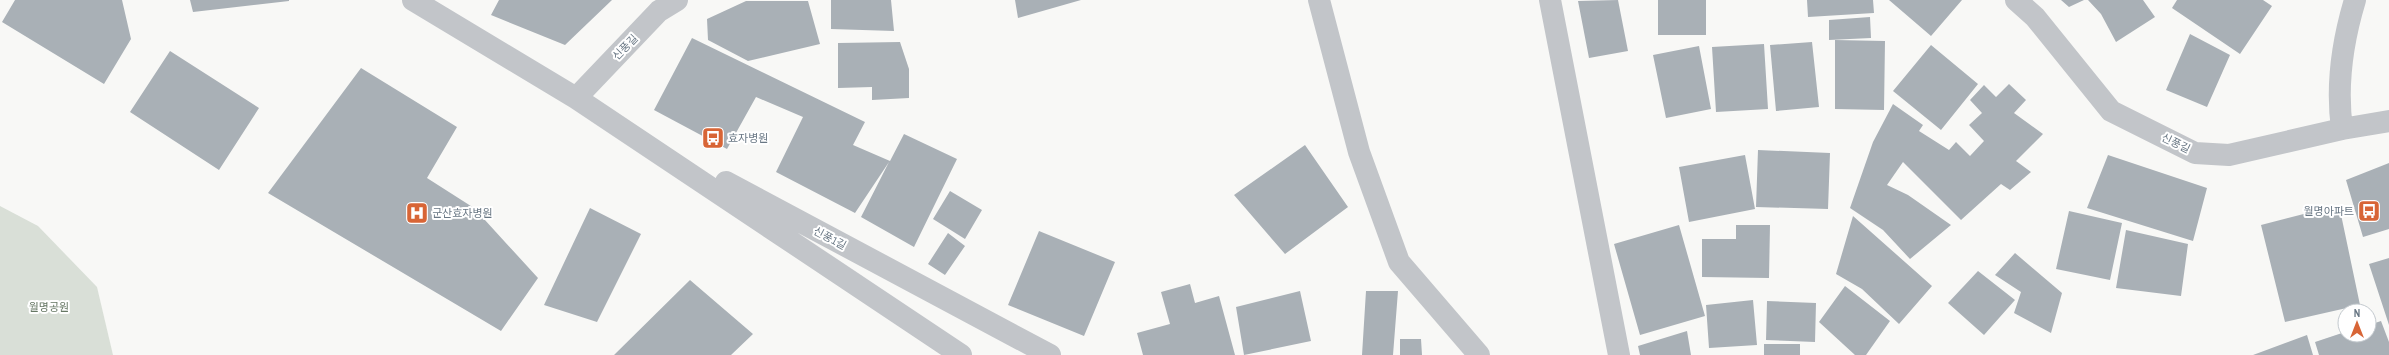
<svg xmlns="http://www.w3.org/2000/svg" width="2389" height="355" viewBox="0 0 2389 355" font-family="'Archivo Narrow','Noto Sans KR',sans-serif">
<rect width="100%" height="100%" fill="#f8f8f6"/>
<path fill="#d9dfd7" d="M0 206 38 226 97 287 113 355H0Z"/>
<path fill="#a9b0b6" d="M15 0H122L131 39 104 84 2 22Z
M190 0H289V1L193 12Z
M499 0H612L565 45 491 15Z
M831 0H891L894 31 831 29Z
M1015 0H1081L1018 18Z
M1618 0 1628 51 1589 58 1578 1Z
M1658 0H1706V35H1658Z
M1807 0H1873L1874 13 1808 17Z
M1889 0H1962L1931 36Z
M2061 0H2084L2069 7Z
M2088 0H2143L2155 17 2116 42 2101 14Z
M2177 0H2263L2272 6 2240 54 2172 8Z
M746 1H808L820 44 748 61 708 40 707 19Z
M1870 17 1871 38 1829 40V20Z
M2190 34 2230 55 2207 107 2166 90Z
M692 38 865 122 853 145 890 161 904 134 957 159 914 247 861 217 889 162 855 213 776 172 803 117 756 97 727 149 654 110Z
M1835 40 1885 41 1884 110 1835 109Z
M900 42 909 69V98L872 100V87L838 88V43Z
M1812 42 1819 107 1776 111 1770 45Z
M1764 44 1768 109 1716 112 1712 47Z
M1931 45 1978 84 1941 130 1893 91Z
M1699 46 1711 109 1666 118 1653 55Z
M170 51 259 108 219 170 130 112Z
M361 68 457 127 427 178 474 208 538 278 501 331 268 193Z
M2009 84 2026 100 2014 113 2043 134 2016 161 2031 172 2010 190 2001 184 1961 220 1903 162 1887 185 1908 195 1951 225 1910 259 1883 230 1850 208 1873 142 1893 104 1923 125 1919 131 1949 150 1956 142 1970 156 1984 141 1969 125 1982 113 1970 100 1984 85 1996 97Z
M1305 145 1348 207 1285 254 1234 195Z
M1758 150 1830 153 1828 209 1756 207Z
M1745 155 1755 209 1689 222 1679 167Z
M2108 155 2207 188 2193 241 2087 208Z
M2389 163V229L2363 237 2346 180Z
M950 191 982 210 965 239 933 219Z
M2339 205 2360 305 2285 322 2261 225Z
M590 208 641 234 597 322 544 305Z
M2069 211 2122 223 2110 280 2056 269Z
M1853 216 1932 286 1899 324 1862 289 1836 274Z
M1679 225 1705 316 1640 335 1614 244Z
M1736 225H1770L1769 278 1702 277V239H1736Z
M2126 230 2188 244 2181 296 2116 288Z
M1039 231 1115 262 1084 336 1008 305Z
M948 233 965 246 945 275 928 264Z
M2015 253 2062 293 2051 333 2014 313 2021 292 1995 275Z
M2389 258V325L2369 264Z
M1978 271 2015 300 1984 335 1948 303Z
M690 280 753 334 731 355H614Z
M1190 284 1195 303 1219 296 1235 355H1143L1137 333 1170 324 1161 292Z
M1845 286 1890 321 1866 355H1855L1819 322Z
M1300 291 1311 341 1244 355 1236 307Z
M1366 291H1398L1393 355H1362Z
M1753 300 1757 345 1709 348 1706 305Z
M1767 301 1816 303 1815 342 1766 340Z
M2381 321 2389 342V355H2319L2315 342 2345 332V335H2369V325Z
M1687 331 1691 355H1640L1638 346Z
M2307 335 2313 355H2253Z
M1400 339H1421L1422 355H1400Z
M1764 344H1800V355H1764Z"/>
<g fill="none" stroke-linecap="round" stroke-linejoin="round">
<path stroke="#c2c5c9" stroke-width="22" d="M413 0 576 98 961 355
M1319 0 1359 152 1399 262 1479 355
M1550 0 1619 355
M2016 0 2035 17 2111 111 2195 153 2229 155 2342 129 2389 121
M576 98 659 11 677 0
M2342 129C2336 85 2342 43 2355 0
M726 182 1050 355"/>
</g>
<defs>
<g id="bus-square" transform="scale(1.15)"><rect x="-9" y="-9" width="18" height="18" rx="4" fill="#d86536" stroke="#fff"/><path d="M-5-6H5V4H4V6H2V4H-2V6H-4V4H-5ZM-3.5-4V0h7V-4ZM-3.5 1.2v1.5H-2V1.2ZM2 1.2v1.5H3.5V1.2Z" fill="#fff"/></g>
<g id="hospital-square" transform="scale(1.15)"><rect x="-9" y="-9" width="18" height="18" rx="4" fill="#d86536" stroke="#fff"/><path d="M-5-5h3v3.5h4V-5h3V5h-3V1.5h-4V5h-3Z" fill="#fff"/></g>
</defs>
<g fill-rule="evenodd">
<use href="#bus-square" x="713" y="138"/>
<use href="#bus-square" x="2369" y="211"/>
<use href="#hospital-square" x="417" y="213"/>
</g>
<g text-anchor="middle" stroke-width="4" stroke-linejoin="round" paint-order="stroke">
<g font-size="11" fill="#697784" stroke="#fff">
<text transform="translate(625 47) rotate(-46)" y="4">신풍길</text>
<text transform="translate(2176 143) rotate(26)" y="4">신풍길</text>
<text transform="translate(830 238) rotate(28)" y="4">신풍1길</text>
</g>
<g font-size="11" fill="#697784" stroke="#fff" text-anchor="start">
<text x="728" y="142">효자병원</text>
<text x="2354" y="215" text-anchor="end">월명아파트</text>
<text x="432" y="217">군산효자병원</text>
</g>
<g font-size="11" fill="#667764" stroke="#fff">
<text x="49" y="311">월명공원</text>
</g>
</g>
<g transform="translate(2357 323)"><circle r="19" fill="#ffffff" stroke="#c3c9ce"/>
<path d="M0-3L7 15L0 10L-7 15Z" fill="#d86536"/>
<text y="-6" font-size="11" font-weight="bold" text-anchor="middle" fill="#697784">N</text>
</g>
</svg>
